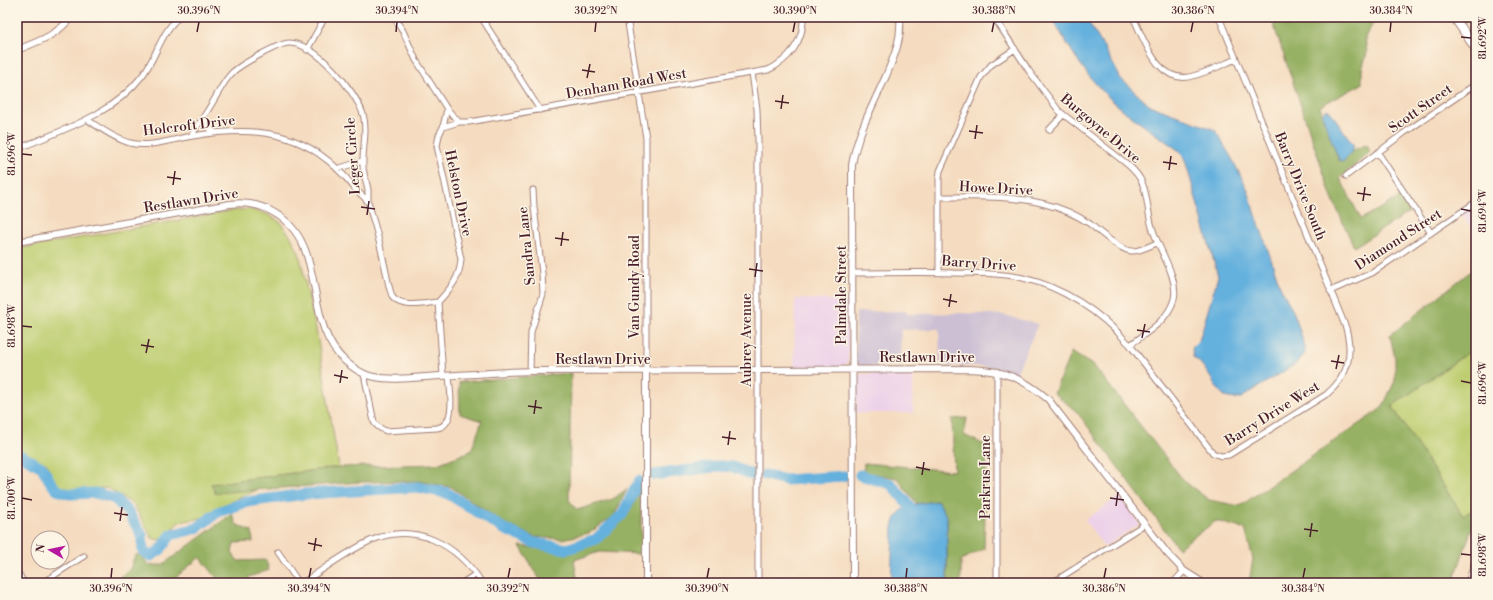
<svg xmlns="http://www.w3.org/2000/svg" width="1493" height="600" viewBox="0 0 1493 600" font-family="'Libre Bodoni',serif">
<rect width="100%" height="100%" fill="#fcf5e5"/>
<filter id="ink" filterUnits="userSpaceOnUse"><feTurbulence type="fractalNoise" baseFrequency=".025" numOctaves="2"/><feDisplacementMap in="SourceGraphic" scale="8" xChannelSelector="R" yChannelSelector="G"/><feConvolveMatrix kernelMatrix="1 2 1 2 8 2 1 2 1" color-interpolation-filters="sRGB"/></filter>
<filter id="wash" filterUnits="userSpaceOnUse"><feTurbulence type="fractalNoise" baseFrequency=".012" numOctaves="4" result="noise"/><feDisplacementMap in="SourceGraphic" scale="16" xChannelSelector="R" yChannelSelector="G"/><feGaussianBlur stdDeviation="0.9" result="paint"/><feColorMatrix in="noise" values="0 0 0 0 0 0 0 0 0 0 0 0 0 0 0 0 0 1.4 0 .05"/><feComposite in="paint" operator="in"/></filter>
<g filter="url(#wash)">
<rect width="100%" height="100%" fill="#f5dcc0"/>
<path fill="#edd1e9" d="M1476 199V235L1459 210Z
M795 299 849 300 848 360 846 364 842 366 794 367Z
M913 373V413H856V378L861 374Z
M1120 496 1140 524 1104 547 1085 520Z"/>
<path fill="#ccbfd4" d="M905 311 908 314 960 313 1003 315 1038 324 1016 374 997 368 978 366H940L939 329 901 330 900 366H861L858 364 856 361V312Z"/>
<path fill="#bece71" stroke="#84764e" d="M248 209 267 214 280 222 291 237 299 253 316 329 339 467 211 484 215 493 259 489 217 508 202 518 179 522 165 537 159 540 152 538 134 505 108 488 66 490 58 488 54 483 47 464 17 450V249L230 211Z
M1476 347V508L1463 516 1392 406Z"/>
<path fill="#96b163" stroke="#706847" d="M1271 17H1377L1365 37 1367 53 1362 69V84L1320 106 1339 160 1343 162 1352 151 1367 144 1370 152 1340 178 1361 219 1401 197 1410 212 1354 247 1332 198Z
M1476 267V347L1392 406 1463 516 1476 508V516L1453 583H1249L1253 559 1245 529 1216 521 1178 548 1077 412 1054 393 1071 352 1094 366 1184 481 1209 500 1240 506 1382 408 1395 381V359L1390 335Z
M571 373 569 500 577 510 613 499 627 489 614 516 589 533 563 539 535 537 505 524 451 487 417 481 360 482 215 493 211 484 339 467 437 464 471 451 482 421 460 414 459 382Z
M967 418 964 435 987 446 984 549 961 560V583H947V517L938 501 917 504 897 478 863 472 864 463 954 471 952 419Z
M641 490V554L599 552 574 560 578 583H542L520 546 567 552 598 543 626 517Z
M232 514 236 524 252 532 253 542 234 543 232 553 238 561 266 560 269 570 249 577 250 583H221L200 557 169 583H112L130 569 135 555H141L149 565H162Z"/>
<path fill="#65b1de" stroke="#586884" d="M1051 17H1085L1105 49 1121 79 1149 105 1215 130 1231 157 1247 188 1280 286 1294 313 1305 347V353L1297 363 1241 398C1237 398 1233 399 1228 398 1215 392 1208 366 1193 357L1192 348 1199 341 1218 276 1185 160 1181 152C1152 131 1119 111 1095 83 1078 64 1065 39 1051 17Z
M1326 109 1330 111 1354 146 1352 151 1343 162 1339 160 1322 115 1323 112Z
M938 501 947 517V583H891L893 526C900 502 917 504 938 501Z"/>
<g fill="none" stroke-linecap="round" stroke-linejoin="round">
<path stroke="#65b1de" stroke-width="11" d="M17 455 22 456 42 467 51 483 57 490 70 494 96 493 115 499 128 512 142 535 143 551 151 556 160 550 171 535 197 528 218 512 246 502 306 494 417 487 447 493 504 529 535 543 567 549 596 539 622 515 639 481
M654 475 719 466 733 467 752 475
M765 475 786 480 844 476
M860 475 891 484 909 505"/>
</g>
</g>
<g filter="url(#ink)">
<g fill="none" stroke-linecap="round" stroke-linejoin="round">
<g stroke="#a07e76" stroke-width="7">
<path id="minor" d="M394 17 403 31 416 60 447 109 459 122
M481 17 540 110
M575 17C588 24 603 19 617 17
M627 17 646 138V370
M994 17 1029 71 1059 111 1127 164C1134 170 1140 176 1143 185 1148 199 1148 214 1152 227 1158 249 1179 277 1174 299 1168 321 1146 333 1130 345
M1133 17C1145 41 1158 86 1193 76 1208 72 1222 65 1236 59
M307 50 325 17
M752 73 757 109 758 140V583
M204 117 209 128 214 132
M88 120C100 128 115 139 130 143 150 148 173 139 193 136 258 125 309 131 353 186 357 192 364 196 368 202 370 206 371 212 372 216 378 234 382 253 386 272 388 281 389 290 393 298 404 309 425 303 438 302
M443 127 447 109
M1049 130 1063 115
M191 136C199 124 207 112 214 100 220 90 225 79 233 72 240 65 279 43 289 43 316 43 355 90 363 114 368 131 362 149 363 166 363 174 367 182 368 190 368 194 368 198 368 202
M17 149C62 130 111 116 142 76 156 58 161 32 179 17
M1378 153 1431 233
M337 169 362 161
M1346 176 1404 133 1476 84
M939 197C974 197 1011 195 1045 204 1061 208 1077 215 1090 224 1100 232 1118 249 1131 251 1139 252 1149 246 1157 243
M939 272V179L940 171 981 77 991 65 1015 49
M853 273C886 273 920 272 953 273 977 273 1000 273 1023 278 1065 288 1101 313 1130 345L1213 453 1221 456 1229 455 1327 394C1349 375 1353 355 1346 328L1219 17
M1330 291 1372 273 1476 202
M530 371 531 332 543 294 542 273 534 207 533 190
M997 371V583
M364 374 374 422C377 427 381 429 386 431L437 428C457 425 450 391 449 376
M443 376 438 302C451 288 460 278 461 259L437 146 439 135 443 127 459 122H469L768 70C789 60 804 41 803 17
M278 552 299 583
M17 571 24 583
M42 583 84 556
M302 583C324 569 346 552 370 541 415 521 457 544 482 583
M462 583 476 574
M1052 583 1145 524
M1173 583 1184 571"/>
</g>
<g stroke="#a07e76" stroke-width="8">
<path id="tertiary" d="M17 50C37 42 58 35 71 17
M17 242 230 204C244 202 258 204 271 211 331 242 300 321 345 361 352 367 359 372 367 375 386 381 406 378 426 377 461 375 497 372 532 371 607 370 682 370 757 370 828 370 898 369 969 369 1003 370 1023 378 1048 399L1167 553 1184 571 1203 583
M646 370V583
M853 583 852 165C857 134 873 105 886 76 894 57 902 39 900 17"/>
</g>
<g stroke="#a07e76" stroke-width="9">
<path id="secondary" d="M1469 583 1476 561"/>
</g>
<g stroke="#a07e76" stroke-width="10">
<path id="primary" d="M1454 17 1476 49"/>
</g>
<use href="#minor" stroke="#fff" stroke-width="5"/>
<use href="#tertiary" stroke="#fff" stroke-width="6"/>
<use href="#secondary" stroke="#fff" stroke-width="7"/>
<use href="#primary" stroke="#fff" stroke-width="8"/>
</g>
</g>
<path fill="none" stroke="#4a1f2b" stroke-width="1.5" d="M197 32 199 22M396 32 397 22M595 32 596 22M793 32 795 22M992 32 994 22M1191 32 1193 22M1390 32 1391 22M1461 37 1471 38M582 70 595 72M587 78 590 64M775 101 789 103M781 109 783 95M969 131 983 133M975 139 977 125M22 154 32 155M1163 162 1177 164M1169 170 1171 156M167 177 181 179M173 185 175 171M1357 193 1371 195M1363 201 1365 187M361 207 375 209M1461 209 1471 211M367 215 369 201M555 238 569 240M561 246 563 232M749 269 763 271M755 277 757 263M943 299 957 302M949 307 951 294M22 326 32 327M1137 330 1150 332M1142 338 1145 324M141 345 154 347M146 353 149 339M1331 361 1344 363M1336 369 1339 355M334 375 348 378M1461 381 1471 383M340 383 342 370M528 406 542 408M534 414 536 400M722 437 736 439M728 445 730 431M916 467 930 470M922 475 924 462M22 498 32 500M1110 498 1124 500M1116 506 1118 492M114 513 128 515M120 521 122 507M1304 529 1318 531M1310 537 1312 523M308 543 322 546M314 551 316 538M1461 554 1471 555M111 578 112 568M309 578 311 568M508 578 510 568M707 578 709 568M906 578 907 568M1104 578 1106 568M1303 578 1305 568"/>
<g text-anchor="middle" stroke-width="3" stroke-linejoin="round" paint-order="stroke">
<g font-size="14" fill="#4a1f2b" stroke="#fcf5e5">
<text transform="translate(626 83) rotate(-10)" y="5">Denham Road West</text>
<text transform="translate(1420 108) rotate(-35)" y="5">Scott Street</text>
<text transform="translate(189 125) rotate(-7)" y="5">Holcroft Drive</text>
<text transform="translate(1101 128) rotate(40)" y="5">Burgoyne Drive</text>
<text transform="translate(352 156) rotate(-94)" y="5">Leger Circle</text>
<text transform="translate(1301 186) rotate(68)" y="5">Barry Drive South</text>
<text transform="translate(996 188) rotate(3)" y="5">Howe Drive</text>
<text transform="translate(459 193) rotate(78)" y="5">Helston Drive</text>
<text transform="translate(191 200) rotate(-9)" y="5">Restlawn Drive</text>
<text transform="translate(1398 239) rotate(-33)" y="5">Diamond Street</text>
<text transform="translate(526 246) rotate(-96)" y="5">Sandra Lane</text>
<text transform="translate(979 263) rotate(4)" y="5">Barry Drive</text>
<text transform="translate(634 287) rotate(-90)" y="5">Van Gundy Road</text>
<text transform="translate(841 295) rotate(-90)" y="5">Palmdale Street</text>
<text transform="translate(746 340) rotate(-90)" y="5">Aubrey Avenue</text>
<text x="927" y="362">Restlawn Drive</text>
<text x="603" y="364">Restlawn Drive</text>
<text transform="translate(1272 413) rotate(-32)" y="5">Barry Drive West</text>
<text transform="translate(985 477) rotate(-90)" y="5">Parkrus Lane</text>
</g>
</g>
<rect width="1493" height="600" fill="none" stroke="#fcf5e5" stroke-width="44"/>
<g transform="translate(50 550) rotate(279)"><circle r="19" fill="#fcf5e5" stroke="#b59f9b"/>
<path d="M0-3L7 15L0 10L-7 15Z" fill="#b5179e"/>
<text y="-6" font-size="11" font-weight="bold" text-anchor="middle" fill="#4a1f2b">N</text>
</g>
<rect x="22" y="22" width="1449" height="556" fill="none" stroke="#4a1f2b" stroke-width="1.5"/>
<g font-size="10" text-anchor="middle" fill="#4a1f2b">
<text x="199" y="14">30.396°N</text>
<text x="397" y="14">30.394°N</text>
<text x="596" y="14">30.392°N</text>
<text x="795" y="14">30.390°N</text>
<text x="994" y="14">30.388°N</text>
<text x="1193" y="14">30.386°N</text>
<text x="1391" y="14">30.384°N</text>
<text transform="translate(1482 38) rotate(-90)" y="4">81.692°W</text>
<text transform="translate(11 154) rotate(-90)" y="4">81.696°W</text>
<text transform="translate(1482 211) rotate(-90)" y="4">81.694°W</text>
<text transform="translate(11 326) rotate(-90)" y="4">81.698°W</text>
<text transform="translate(1482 383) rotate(-90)" y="4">81.696°W</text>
<text transform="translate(11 498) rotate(-90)" y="4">81.700°W</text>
<text transform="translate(1482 555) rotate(-90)" y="4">81.698°W</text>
<text x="111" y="592">30.396°N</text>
<text x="309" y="592">30.394°N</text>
<text x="508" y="592">30.392°N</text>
<text x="707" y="592">30.390°N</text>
<text x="906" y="592">30.388°N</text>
<text x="1104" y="592">30.386°N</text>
<text x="1303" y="592">30.384°N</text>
</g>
</svg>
